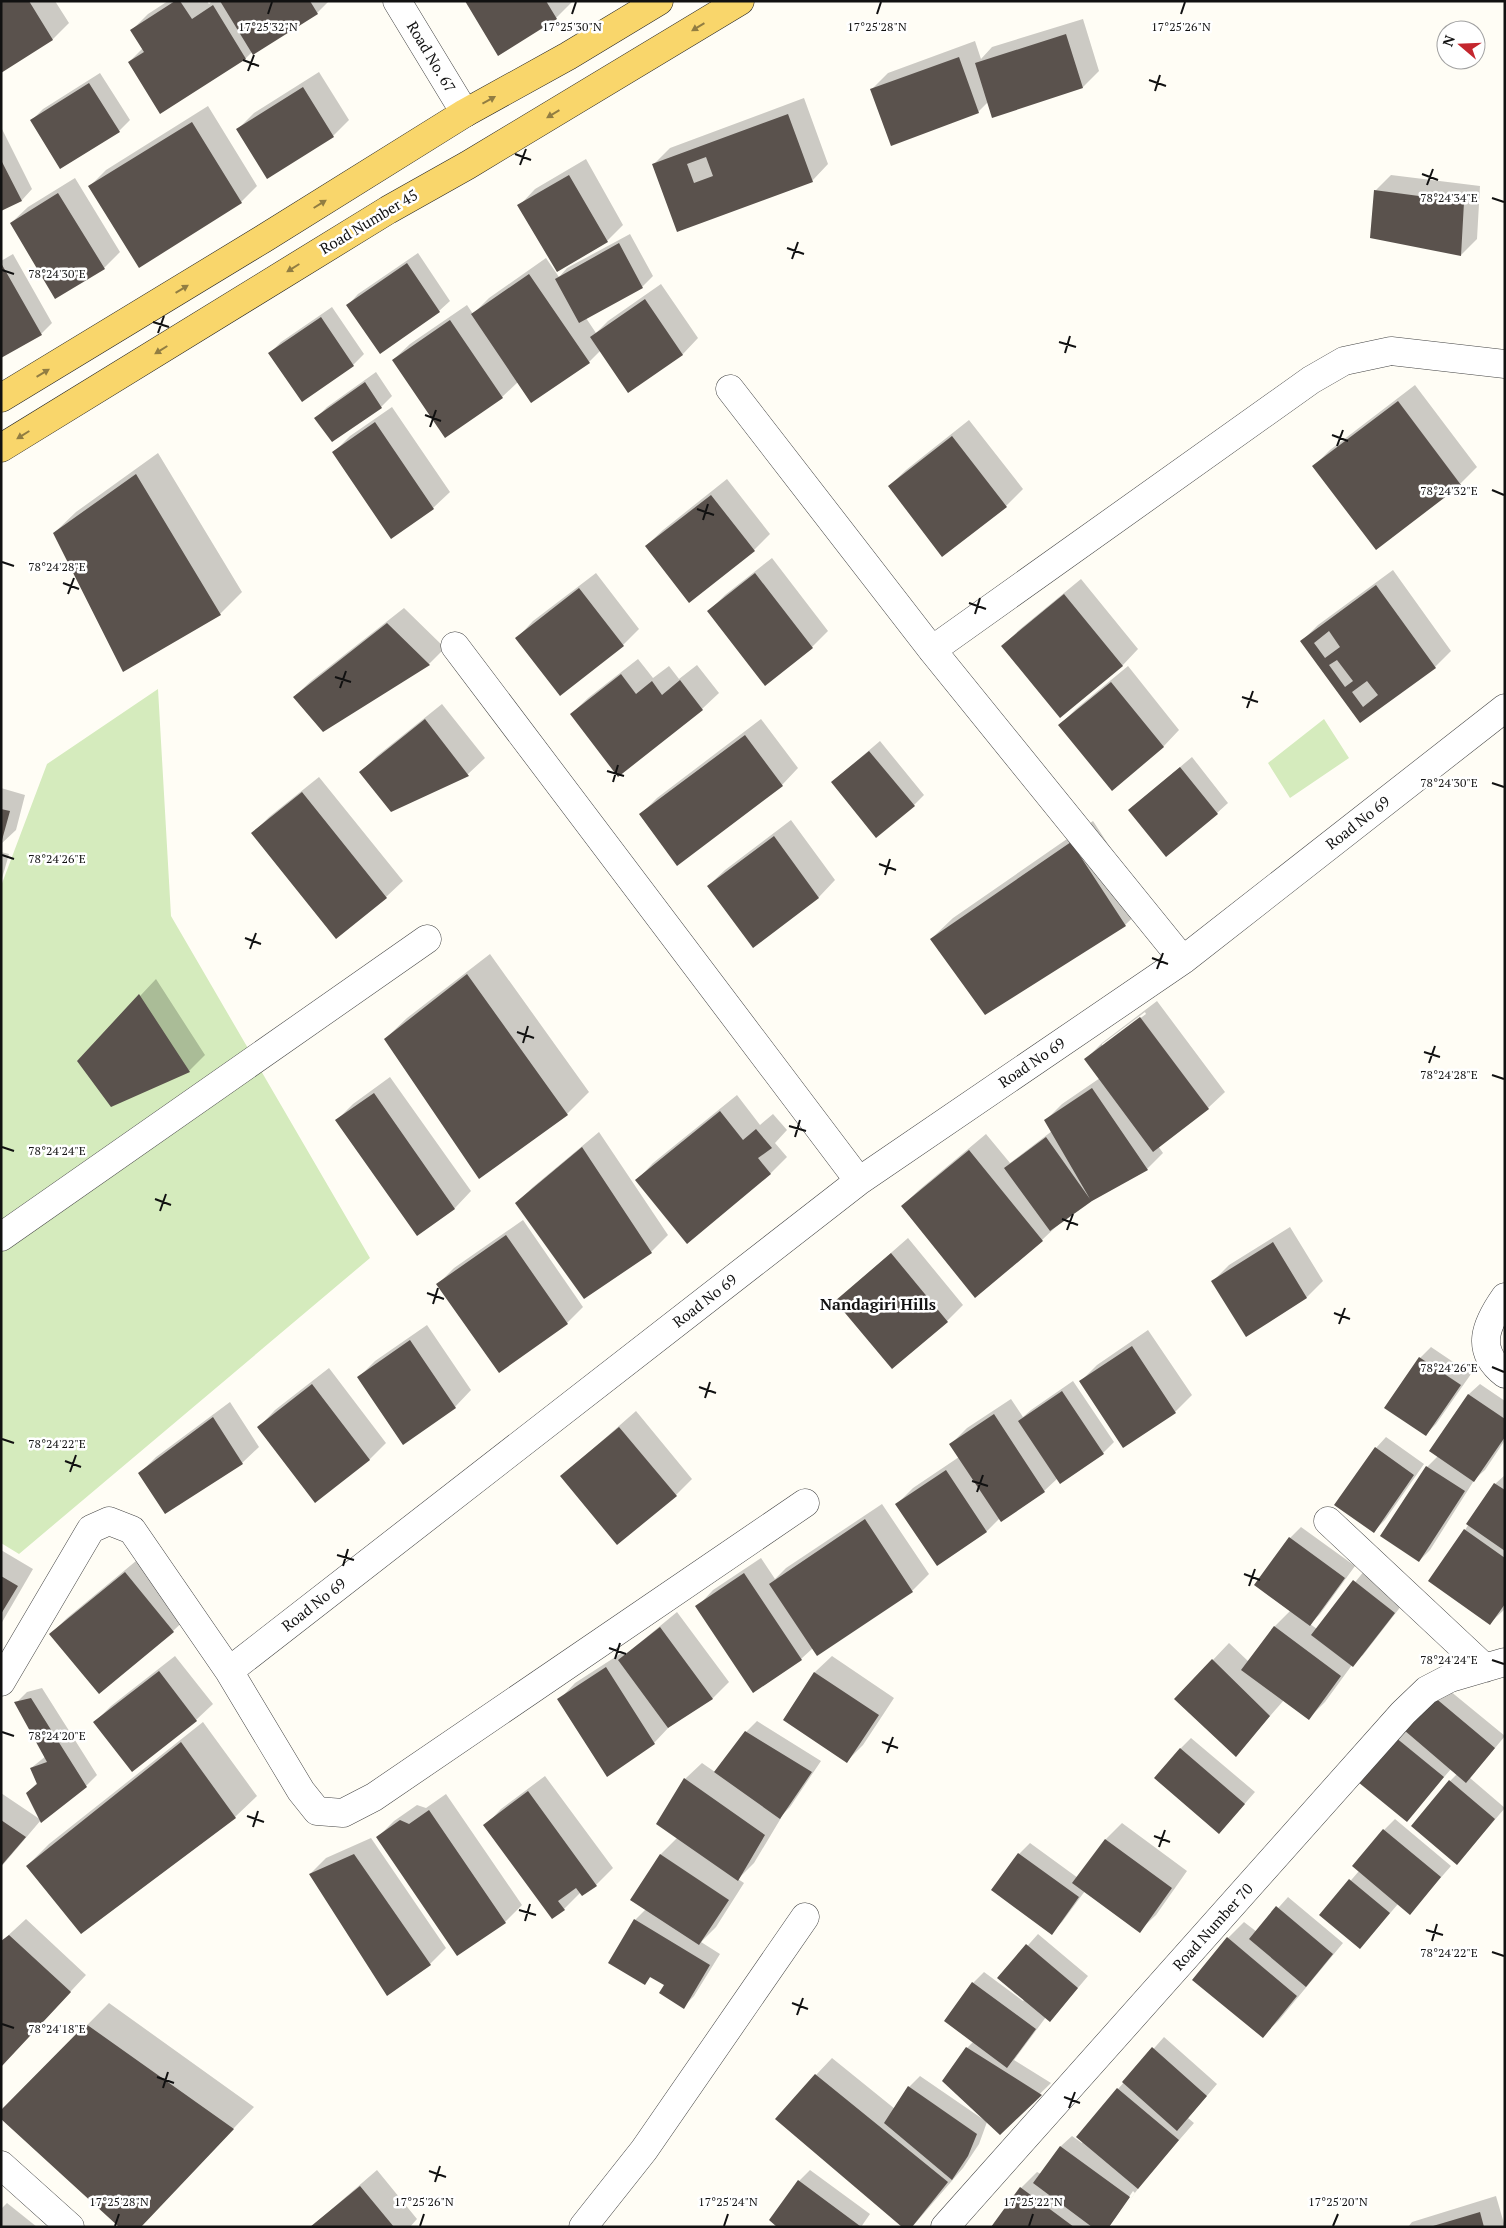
<svg xmlns="http://www.w3.org/2000/svg" width="1506" height="2228" viewBox="0 0 1506 2228" font-family="'PT Serif',serif">
<rect width="100%" height="100%" fill="#fffdf5"/>
<path fill="#d5ebbd" d="M158 689 171 916 370 1258 19 1554 1 1543V886L47 764Z
M1324 719 1349 758 1290 798 1268 763Z"/>
<path fill="#0003" fill-rule="evenodd" d="M1 1H55L69 23 53 39 1 71Z
M168 1H207L209 4 212 1H329L317 13 253 53 252 52 246 58 129 62 143 48 132 30 148 14Z
M466 1H572V2L556 18Z
M1083 19 1099 71 1083 87 988 102 978 112 872 89 888 73 975 41 981 59 992 47Z
M319 72 349 120 333 136 238 129 254 113Z
M100 73 130 120 119 131 32 120 43 109Z
M804 98 828 164 812 181 678 230 654 164 670 148Z
M208 106 257 186 241 202 90 186 106 170Z
M2 129 32 189 22 200 1 210Z
M586 159 623 225 607 241 519 206 535 189Z
M1391 175 1480 186 1477 239 1461 255 1375 191Z
M75 178 120 252 104 268 11 223 28 207Z
M630 234 653 276 642 287 586 318 596 333 608 321 661 284 698 338 682 355 601 350 589 362 518 382 502 397 393 360 410 344 467 305 473 314 489 298 546 258 559 277 567 268Z
M418 253 450 301 439 311 348 305 358 294Z
M13 254 52 323 41 334 1 357V261Z
M332 307 364 354 353 365 302 400 270 353 281 342Z
M376 372 392 396 381 407 316 418 327 407Z
M1415 385 1477 467 1460 484 1376 548 1314 466 1330 450Z
M392 407 450 492 433 508 391 537 334 452 350 436Z
M969 420 1023 489 1006 506 942 555 889 486 906 470Z
M158 453 242 592 220 614 54 533 76 512Z
M727 479 770 534 754 550 646 546 663 530Z
M772 558 828 631 812 647 709 611 725 595Z
M1393 570 1451 651 1435 667 1360 722 1302 641 1318 625Z
M596 573 639 629 623 645 517 638 533 621Z
M1081 579 1138 649 1122 666 1003 646 1019 630Z
M404 608 445 648 429 664 323 730 294 697 311 681Z
M638 659 653 678 669 666 679 679 697 665 719 693 702 709 618 775 571 714 588 698Z
M1128 666 1179 730 1163 747 1060 725 1076 709Z
M442 704 485 758 468 774 391 811 361 772 377 756Z
M761 719 798 768 782 785 677 864 640 815 657 798Z
M880 741 924 795 914 805 832 782Z
M1192 757 1228 803 1217 813 1129 810Z
M319 777 403 881 386 897 253 833 269 817Z
M1 788 25 795 16 830 1 844Z
M791 820 835 880 819 897 753 946 708 886 725 870Z
M1093 821 1147 904 1125 925 931 939 953 918Z
M1 852 9 854 1 882Z
M490 954 589 1092 567 1114 479 1177 385 1039 407 1018Z
M156 979 205 1055 189 1071 79 1061Z
M1157 1001 1225 1092 1208 1108 1158 1146 1163 1153 1147 1169 1091 1200 1059 1224 1042 1240 975 1296 902 1206 919 1190 986 1134 1010 1163 1052 1131 1046 1120 1062 1104 1100 1078 1086 1059 1102 1043ZM1145 1012 1146 1014 1102 1047V1044Z
M390 1077 471 1191 455 1208 417 1235 337 1120 353 1104Z
M737 1095 760 1125 773 1114 787 1130 775 1143 787 1157 771 1173 687 1242 637 1180 653 1163Z
M599 1132 668 1235 651 1252 584 1297 516 1203 533 1187Z
M523 1220 583 1307 567 1323 438 1284 454 1268Z
M1290 1227 1323 1281 1307 1297 1246 1335 1213 1281 1229 1265Z
M908 1238 963 1305 947 1321 836 1301Z
M427 1325 471 1390 455 1407 359 1377 375 1361Z
M1148 1330 1192 1395 1175 1412 1124 1446 1081 1381 1097 1365Z
M1431 1347 1471 1374 1436 1424 1425 1435 1386 1408 1420 1358Z
M329 1368 386 1443 370 1459 315 1501 259 1427 275 1410Z
M1073 1381 1114 1442 1103 1453 1058 1478 1044 1491 1001 1520 1000 1518 987 1531 937 1565 897 1504 913 1488 959 1457 951 1444 967 1428 1011 1399 1023 1417 1031 1410Z
M1480 1384 1505 1401V1440L1485 1470 1475 1479 1430 1550 1419 1561 1427 1467 1438 1456 1431 1450 1469 1394Z
M230 1402 259 1447 242 1463 140 1473 156 1457Z
M636 1411 692 1479 676 1495 562 1476Z
M1386 1437 1424 1464 1385 1520 1374 1531 1376 1448Z
M1505 1475V1609L1490 1623 1465 1530 1495 1484Z
M882 1504 929 1574 912 1591 817 1654 813 1648 801 1659 697 1607 713 1590 761 1558 775 1579 786 1568Z
M1301 1527 1355 1566 1320 1614 1310 1624 1317 1629 1365 1570 1405 1601 1363 1655 1352 1665 1325 1702 1309 1718 1284 1700 1236 1755 1176 1699 1229 1643 1249 1662 1275 1626 1290 1611 1255 1585 1290 1538Z
M1 1550 33 1569 1 1624Z
M142 1556 190 1615 173 1631 51 1634 67 1618Z
M677 1612 729 1682 713 1698 670 1726 654 1743 559 1700 575 1683 623 1652 625 1655Z
M175 1656 213 1704 196 1720 95 1722 111 1706Z
M832 1656 894 1698 863 1745 847 1761 784 1719 815 1672Z
M1444 1686 1505 1736 1470 1778 1505 1808 1467 1852 1450 1781 1457 1774 1451 1769 1407 1820 1360 1781Z
M42 1688 97 1775 86 1786 41 1820 1 1867V1793L41 1820 27 1793 37 1783 31 1768 46 1756 16 1703 27 1692Z
M757 1721 821 1761 790 1807 779 1818H781L754 1863 738 1879 744 1883 716 1927 701 1942 720 1954 694 1996 683 2007 665 1985 651 1976 645 1983 635 1920 646 1909 632 1900 661 1854 677 1838 685 1779 702 1763 715 1772 746 1732Z
M203 1722 257 1796 235 1817 27 1866 49 1844Z
M1191 1738 1255 1792 1219 1833 1180 1749Z
M545 1776 613 1868 596 1885 583 1895 581 1892 564 1909 485 1826 501 1809Z
M446 1794 522 1905 505 1922 457 1955 378 1837 394 1821 417 1805 426 1808Z
M1395 1819 1451 1866 1410 1913 1398 1904 1360 1948 1321 1915 1359 1871 1384 1830Z
M1122 1823 1187 1871 1156 1915 1139 1931 1085 1891 1062 1922 1051 1933 993 1890 1019 1854 1030 1843 1078 1878 1106 1839Z
M371 1838 446 1948 430 1964 310 1874 326 1858Z
M1288 1897 1343 1943 1279 2020 1263 2036 1228 1938 1244 1922 1257 1932Z
M26 1919 86 1975 1 2066V1942Z
M1038 1934 1088 1976 1050 2021 1046 2017 1014 2060 1051 2083 1000 2133 967 2048 974 2041 973 1983 984 1972 1023 2001 1025 1999 999 1978Z
M109 2003 254 2107 152 2214 1 2112Z
M1164 2037 1217 2084 1188 2118 1194 2123 1140 2185V2186L1113 2223 1135 2193 1133 2191 1109 2227H993L1021 2188 1037 2172 1041 2174 1061 2146 1072 2136 1082 2143 1118 2089Z
M832 2058 895 2109 909 2087 920 2076 987 2122 979 2144 963 2168 912 2227 816 2075Z
M377 2170 417 2219 410 2227H311Z
M810 2170 870 2214 861 2227H777L799 2181Z
M1496 2196 1505 2227H1408L1412 2222Z
M7 2203 37 2227H1V2209Z"/>
<path fill="#5a524d" fill-rule="evenodd" d="M1 1H29L53 40 1 73Z
M175 1H180L192 19 213 5 246 59 160 114 128 62 144 52 130 30Z
M220 1H310L318 14 253 55Z
M465 1H546L557 19 498 56Z
M1066 34 1083 88 992 118 975 63Z
M959 57 979 113 891 146 870 89Z
M89 83 120 132 60 169 30 120Z
M303 87 334 137 267 179 236 129Z
M788 114 813 182 677 232 652 164ZM706 157 713 176 694 183 687 164Z
M192 122 242 203 139 268 88 186Z
M1 160 22 201 1 211Z
M569 175 608 242 557 272 517 205Z
M1374 190 1464 202 1461 256 1370 238Z
M58 193 105 269 55 299 10 223Z
M619 243 643 288 579 323 555 279Z
M1 263 42 335 1 358Z
M407 263 440 312 380 354 346 305Z
M529 274 590 363 531 403 471 314Z
M645 299 683 355 628 393 590 337Z
M321 317 354 366 302 402 268 353Z
M450 320 503 398 445 438 392 360Z
M365 382 382 408 332 442 314 418Z
M1398 401 1461 485 1376 550 1312 466Z
M375 422 434 509 391 539 332 452Z
M952 436 1007 507 942 557 888 486Z
M136 474 221 615 123 672 53 533Z
M711 495 755 551 689 603 645 546Z
M755 573 813 648 765 686 707 611Z
M1376 585 1436 668 1360 723 1300 641ZM1329 631 1340 647 1325 658 1314 643ZM1337 660 1353 681 1345 687 1329 665ZM1367 681 1378 695 1363 707 1352 692Z
M579 588 624 646 560 696 515 638Z
M1064 594 1123 666 1060 718 1001 646Z
M387 623 430 665 323 732 293 697Z
M621 674 636 694 652 681 662 695 680 680 703 710 618 777 570 714Z
M1111 682 1164 747 1112 791 1058 725Z
M425 719 469 776 391 812 359 772Z
M745 735 783 786 677 866 639 814Z
M869 751 915 806 876 838 831 782Z
M1180 767 1218 814 1166 857 1128 810Z
M302 792 387 898 336 939 251 833Z
M1 809 10 811 2 840 1 839Z
M774 836 819 898 753 948 707 886Z
M1071 842 1126 926 985 1015 930 939Z
M467 974 568 1115 479 1179 384 1039Z
M139 994 190 1072 111 1107 77 1061Z
M1140 1017 1209 1109 1153 1152 1084 1059Z
M1092 1088 1148 1170 1092 1201 1050 1231 1004 1168 1046 1137 1090 1199 1044 1120Z
M374 1093 455 1209 417 1236 335 1120Z
M720 1111 743 1140 756 1129 772 1148 758 1158 771 1174 687 1244 635 1180Z
M582 1147 652 1253 584 1299 515 1203Z
M969 1150 1043 1241 975 1298 901 1206Z
M506 1235 568 1324 499 1373 436 1284Z
M1273 1242 1307 1298 1246 1337 1211 1281Z
M891 1253 948 1322 892 1369 835 1301Z
M410 1340 456 1408 403 1445 357 1377Z
M1132 1346 1176 1413 1123 1448 1079 1381Z
M1419 1357 1461 1385 1426 1436 1384 1408Z
M312 1384 370 1460 315 1503 257 1427Z
M1062 1391 1104 1454 1060 1484 1018 1421Z
M1468 1394 1505 1419V1437L1474 1482 1429 1451Z
M994 1414 1045 1492 1001 1522 949 1444Z
M213 1417 243 1464 165 1514 138 1473Z
M619 1427 677 1496 617 1545 560 1476Z
M1375 1447 1414 1475 1374 1533 1334 1505Z
M1426 1466 1465 1491 1419 1562 1380 1536Z
M946 1470 987 1532 937 1566 895 1504Z
M1494 1483 1505 1490V1551L1466 1524Z
M865 1519 913 1592 817 1656 769 1584Z
M1464 1529 1505 1558V1604L1490 1625 1428 1581Z
M1289 1537 1345 1578 1310 1626 1254 1585Z
M125 1572 174 1632 99 1694 49 1634Z
M744 1573 802 1660 753 1693 695 1606Z
M1 1576 18 1586 1 1614Z
M1353 1580 1395 1613 1353 1667 1311 1635Z
M1274 1626 1341 1676 1309 1720 1241 1670Z
M660 1627 713 1699 668 1728 618 1660Z
M1212 1659 1270 1716 1236 1757 1174 1699Z
M606 1667 655 1744 607 1777 557 1699Z
M159 1671 197 1721 132 1772 93 1722Z
M814 1672 879 1715 847 1763 783 1720Z
M1433 1696 1495 1748 1466 1783 1404 1730Z
M31 1698 87 1787 41 1823 26 1793 37 1784 30 1768 47 1762 14 1702Z
M745 1731 812 1772 780 1819 714 1772Z
M1395 1737 1444 1777 1407 1822 1358 1782Z
M181 1742 236 1818 81 1934 26 1866Z
M1180 1748 1245 1804 1219 1834 1154 1778Z
M684 1778 765 1835 738 1881 656 1824Z
M1449 1780 1495 1819 1457 1865 1411 1826Z
M528 1791 597 1886 582 1896 576 1888 558 1901 565 1910 552 1919 483 1825Z
M429 1810 506 1923 457 1956 376 1837 400 1820 409 1824Z
M1 1820 26 1837 1 1866Z
M1383 1829 1441 1877 1410 1915 1352 1866Z
M1105 1839 1172 1888 1140 1933 1072 1883Z
M1018 1853 1079 1897 1052 1935 991 1890Z
M354 1854 431 1965 387 1996 309 1874Z
M660 1854 729 1900 699 1945 630 1900Z
M1349 1879 1390 1913 1360 1949 1319 1915Z
M1276 1906 1333 1954 1306 1987 1249 1939Z
M634 1919 710 1965 684 2009 659 1993 664 1985 650 1977 645 1985 608 1963Z
M9 1935 71 1992 1 2067V1941Z
M1227 1937 1297 1996 1263 2038 1192 1980Z
M1026 1944 1078 1988 1050 2022 997 1978Z
M972 1982 1036 2029 1007 2068 944 2021Z
M86 2024 234 2129 141 2227H119L1 2119V2110Z
M966 2047 1042 2095 1000 2135 942 2081Z
M1152 2047 1207 2096 1177 2131 1122 2082Z
M815 2074 948 2182 912 2227H902L775 2119Z
M908 2086 977 2134 968 2156 952 2180 884 2123Z
M1117 2088 1179 2140 1138 2189 1076 2137Z
M1060 2146 1130 2197 1109 2227H1092L1033 2183Z
M798 2180 860 2226 859 2227H777L769 2220Z
M360 2186 394 2227H310Z
M1020 2187 1074 2227H991Z
M1480 2212 1484 2227H1433V2226Z"/>
<g fill="none" stroke-linecap="round" stroke-linejoin="round">
<g stroke="#444" stroke-width="29">
<path id="minor" d="M397 1 465 113
M730 389 932 650 1183 960
M455 646 859 1181
M932 650 1311 380 1344 361 1391 351 1505 364
M1 1237 427 939
M1505 1297C1486 1324 1474 1350 1505 1374
M1328 1521 1485 1668
M229 1671 301 1791 317 1811 343 1813 374 1797 805 1503
M1 1682 91 1529 109 1521 132 1530 229 1671 859 1181 1183 960 1505 708
M1 2165 70 2227
M583 2227 644 2150 805 1917
M945 2227 1403 1713 1427 1690 1450 1678 1505 1662"/>
</g>
<g stroke="#222" stroke-width="29">
<path id="major" d="M1 398 263 239 465 113 568 56 659 1
M1 448 388 210 468 165 740 1"/>
</g>
<use href="#minor" stroke="#fff" stroke-width="28"/>
<use href="#major" stroke="#f9d66b" stroke-width="28"/>
</g>
<defs><path id="oneway-solid" d="M-6-.8H1V-3.2L6.5 0L1 3.2V.8H-6Z" transform="scale(1.25)"/></defs>
<g fill="#917d42">
<use href="#oneway-solid" transform="translate(698 27) rotate(149)"/>
<use href="#oneway-solid" transform="translate(489 100) rotate(-29)"/>
<use href="#oneway-solid" transform="translate(553 114) rotate(149)"/>
<use href="#oneway-solid" transform="translate(320 204) rotate(-32)"/>
<use href="#oneway-solid" transform="translate(293 268) rotate(148)"/>
<use href="#oneway-solid" transform="translate(182 289) rotate(-31)"/>
<use href="#oneway-solid" transform="translate(161 350) rotate(148)"/>
<use href="#oneway-solid" transform="translate(43 373) rotate(-31)"/>
<use href="#oneway-solid" transform="translate(23 435) rotate(148)"/>
</g>
<path fill="none" stroke="#111" stroke-width="2" d="M268 14 272 2M572 14 576 2M877 14 881 2M1181 14 1185 2M243 60 259 66M248 71 254 55M1149 80 1166 86M1155 91 1160 75M515 154 531 160M520 165 526 149M1422 174 1438 180M1427 185 1433 169M1492 198 1504 202M787 248 804 254M792 259 798 242M2 270 14 274M153 322 169 327M158 333 164 316M1059 342 1076 347M1065 353 1070 336M425 415 441 421M430 427 436 410M1332 435 1348 441M1337 446 1343 430M1492 490 1504 495M697 509 714 515M703 520 708 504M2 562 14 566M63 583 79 589M68 594 74 578M969 603 986 609M975 614 980 598M335 677 351 682M340 688 346 671M1242 697 1258 702M1247 708 1253 691M607 771 624 776M613 782 618 765M1492 783 1504 787M2 855 14 859M879 864 896 870M885 875 890 859M245 938 261 944M250 949 256 933M1152 958 1168 964M1157 969 1163 953M517 1032 534 1038M523 1043 528 1026M1424 1052 1440 1057M1429 1063 1435 1046M1492 1075 1504 1079M789 1126 806 1131M795 1137 800 1120M2 1147 14 1151M155 1199 171 1205M160 1211 166 1194M1062 1219 1078 1225M1067 1230 1073 1214M427 1293 444 1299M433 1304 438 1288M1334 1313 1350 1319M1339 1324 1345 1308M1492 1367 1504 1372M699 1387 716 1393M705 1398 710 1382M2 1439 14 1443M65 1461 81 1467M70 1472 76 1455M972 1481 988 1486M977 1492 983 1475M337 1555 354 1560M343 1566 348 1549M1244 1574 1260 1580M1249 1586 1255 1569M609 1648 626 1654M615 1659 620 1643M1492 1660 1504 1664M2 1732 14 1736M882 1742 898 1748M887 1753 893 1737M247 1816 264 1822M253 1827 258 1811M1154 1836 1170 1842M1159 1847 1165 1830M519 1910 536 1915M525 1921 530 1904M1426 1930 1443 1935M1432 1941 1437 1924M1492 1952 1504 1956M792 2003 808 2009M797 2015 803 1998M2 2024 14 2028M157 2077 174 2083M163 2088 168 2072M1064 2097 1080 2103M1069 2108 1075 2092M429 2171 446 2177M435 2182 440 2166M115 2226 119 2214M420 2226 424 2214M724 2226 728 2214M1029 2226 1033 2214M1333 2226 1338 2214"/>
<g text-anchor="middle" stroke-width="5" stroke-linejoin="round" paint-order="stroke">
<g font-size="15" fill="#111" stroke="#fff">
<text transform="translate(431 57) rotate(59)" y="5">Road No. 67</text>
<text transform="translate(369 222) rotate(-31)" y="5">Road Number 45</text>
<text transform="translate(1358 823) rotate(-38)" y="5">Road No 69</text>
<text transform="translate(1032 1063) rotate(-34)" y="5">Road No 69</text>
<text transform="translate(705 1301) rotate(-38)" y="5">Road No 69</text>
<text transform="translate(314 1605) rotate(-38)" y="5">Road No 69</text>
<text transform="translate(1213 1927) rotate(-48)" y="5">Road Number 70</text>
</g>
<g font-size="16" font-weight="bold" fill="#111" stroke="#fff">
<text x="878" y="1310">Nandagiri Hills</text>
</g>
</g>
<g font-size="12" text-anchor="middle" fill="#111" stroke="#fff" stroke-width="5" stroke-linejoin="round" paint-order="stroke">
<text x="268" y="31">17°25'32"N</text>
<text x="572" y="31">17°25'30"N</text>
<text x="877" y="31">17°25'28"N</text>
<text x="1181" y="31">17°25'26"N</text>
<text x="1449" y="202">78°24'34"E</text>
<text x="57" y="278">78°24'30"E</text>
<text x="1449" y="495">78°24'32"E</text>
<text x="57" y="571">78°24'28"E</text>
<text x="1449" y="787">78°24'30"E</text>
<text x="57" y="863">78°24'26"E</text>
<text x="1449" y="1079">78°24'28"E</text>
<text x="57" y="1155">78°24'24"E</text>
<text x="1449" y="1372">78°24'26"E</text>
<text x="57" y="1448">78°24'22"E</text>
<text x="1449" y="1664">78°24'24"E</text>
<text x="57" y="1740">78°24'20"E</text>
<text x="1449" y="1957">78°24'22"E</text>
<text x="57" y="2033">78°24'18"E</text>
<text x="119" y="2206">17°25'28"N</text>
<text x="424" y="2206">17°25'26"N</text>
<text x="728" y="2206">17°25'24"N</text>
<text x="1033" y="2206">17°25'22"N</text>
<text x="1338" y="2206">17°25'20"N</text>
</g>
<rect width="1506" height="2228" fill="none" stroke="#111111" stroke-width="5"/>
<g transform="translate(1461 45) rotate(289)"><circle r="24" fill="#ffffff" stroke="#a0a0a0"/>
<path d="M0-4L9 19L0 12L-9 19Z" fill="#c4262e"/>
<text y="-8" font-size="14" font-weight="bold" text-anchor="middle" fill="#111111">N</text>
</g>
</svg>
